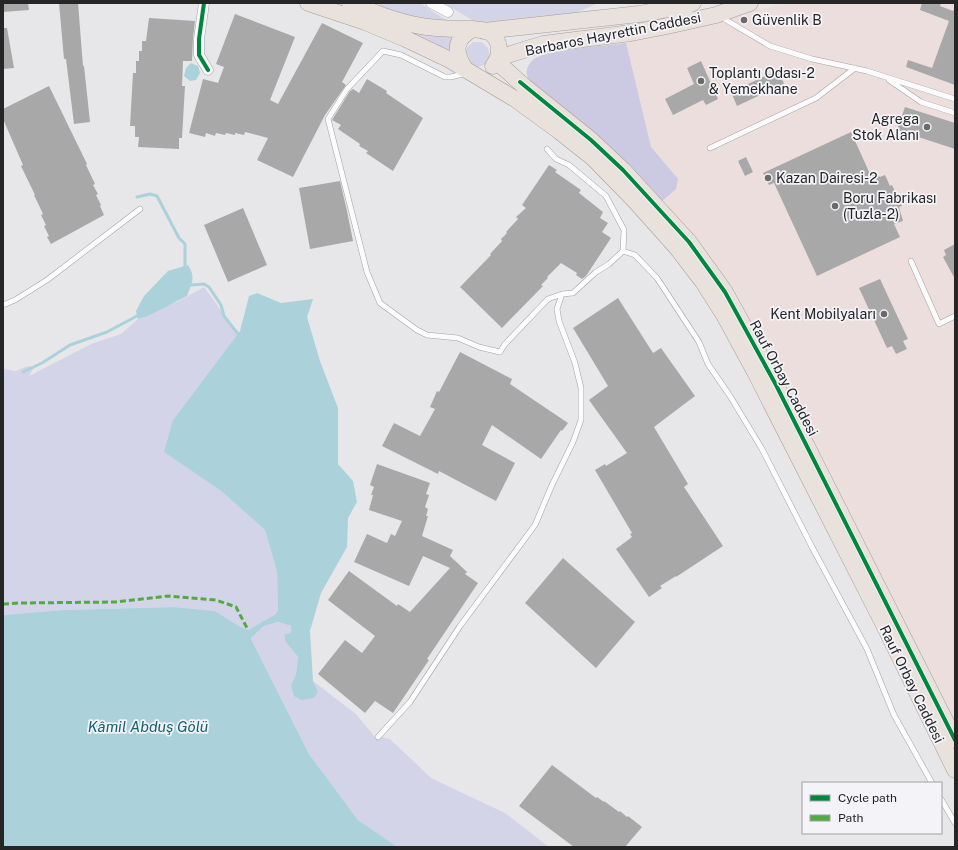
<svg xmlns="http://www.w3.org/2000/svg" width="958" height="850" viewBox="0 0 958 850" font-family="'Public Sans',sans-serif">
<rect width="100%" height="100%" fill="#e7e7e9"/>
<path fill="#ecdedc" d="M791 3H955V720L815 444 733 287 662 201 526 75 527 67 532 59 539 56 556 52 626 43 717 23 752 10Z"/>
<path fill="#d4d4e8" d="M378 3H420L452 24 423 21 381 7Z
M444 3H598L567 17 477 23Z
M343 7 451 35V54Z
M473 42H482L488 48 490 57C485 66 481 68 470 66L465 51 469 45Z
M204 287 238 334 173 420 220 490 265 530 277 572 278 610 276 614 248 630 239 626 215 611 174 607 63 610 3 615V369L15 371 28 366 34 367 29 376 91 344 121 334 138 319 148 316 165 306 177 302Z
M278 622 291 626V633L284 634 285 641 298 657 296 674 291 685 318 691 313 681 356 714 374 736 390 739 431 778 505 813 549 847H396L358 820 309 754 251 639V638L264 626Z"/>
<path fill="#cbcae2" d="M626 43 651 147 678 179 676 189 662 201 530 83C526 75 525 68 532 61 542 49 608 46 626 43Z"/>
<path fill="#abd2db" d="M191 63 198 66 200 73 196 80 190 81 184 76 186 68Z
M188 265C196 277 192 283 187 296L148 316 138 319 137 316 136 311 144 296 168 271Z
M257 293 281 303 313 299 307 317 320 361 338 408V464L353 481 357 502 348 518 347 547 321 593 310 631 313 681 318 691 314 698 301 700 294 696 291 685 296 674 298 657 285 641 284 634 291 633V626L278 622 264 626 251 638V639L309 754 358 820 397 847H3V615L63 610 174 607 215 611 239 626 248 630 276 614 278 610 277 572 265 530 220 490 164 452 173 420 240 331 249 296Z"/>
<g fill="none" stroke-linecap="round" stroke-linejoin="round">
<path stroke="#abd2db" stroke-width="3" d="M137 197 150 194 157 196 179 238 185 244V266
M191 285 204 284 209 287 221 305 224 316 238 334
M23 372 42 363 70 345 107 332 137 316"/>
</g>
<path fill="#a9a8a9" d="M3 3H28L29 10 3 12Z
M59 3H78L83 66H84L90 122 74 124 66 59H64Z
M922 3H941L940 6 953 11 955 8V85L906 67 908 60 932 68 949 21 920 10Z
M235 14 295 37 270 100 278 104 322 23 363 43 342 82 346 85 325 115 293 177 257 160 268 138 245 132 244 135 235 133V135L226 133 225 135 216 133 215 136 206 133 205 137 189 133 203 79 218 83 224 67 216 64Z
M149 18 195 21 193 38 192 61H183L182 86H185L182 138H179V149L138 147 139 137H135V126H130L133 73H136V61H139V51H142V41H146Z
M3 28H7L14 68 3 69Z
M701 61 718 99 706 105 703 100 673 115 665 99 694 84 687 68Z
M778 70 784 84 737 106 731 92Z
M367 79 387 91 386 93 423 118 393 171 366 153 368 151 359 146 360 144 338 129 341 125 332 120 350 91 353 89 359 93Z
M49 86 87 164 86 165 95 184 93 185 98 194 96 195 101 205 100 206 104 215 51 244 47 237 49 236 44 226 46 225 41 215 43 214 34 195H35L21 166 23 165 3 119V109Z
M905 107 955 123V149L897 130Z
M851 132 870 174 875 173 880 177 885 175 890 186 892 185 902 206 899 207 903 221 894 224 900 237 817 276 774 183 769 185 763 173Z
M746 157 753 172 745 176 738 161Z
M549 165 557 170 555 172 581 190 579 193 603 212 600 218 608 223 602 232 611 238 586 276 582 279 576 275 577 273 561 263 547 277 548 278 541 285 543 286 502 328 460 287 491 255 490 254 502 241 501 239 507 233 506 232 518 219 516 217 526 208 522 205Z
M340 181 347 211 353 241 310 249 299 188Z
M243 208 267 265 228 282 204 225Z
M955 244V279L943 257 946 255 944 250Z
M880 279 908 339 903 341 907 349 896 354 892 346 887 348 859 288Z
M618 298 653 353 661 348 695 396 654 427 688 484 684 487 723 546 676 577V576L660 586 662 588 649 597 616 549 632 537 630 534 632 533 595 470 605 464 606 466 627 453 589 400 608 386 573 328Z
M460 352 512 379 510 384 568 423 562 431 561 430 541 459 492 425 482 445 515 463 496 501 439 471 438 474 382 446 394 423 420 436 435 409 430 407 434 398 437 391 439 392Z
M377 464 430 483 426 494 429 495 425 507 428 509 426 516H428L422 536 453 550 450 556 467 572 465 574 478 583 427 659 429 660 393 713 375 701 365 713 318 674 345 640 362 653 375 636 328 600 349 571 397 606 398 604 410 612 450 568 423 556 409 586 354 562 367 534 387 543 391 534 395 536 402 521 369 510 373 495H371L374 487 370 485Z
M563 558 635 622 596 668 525 603Z
M552 765 596 798 597 797 604 802V801L619 812 620 811 627 817 628 816 642 827 625 847H574L519 806Z"/>
<g fill="none" stroke-linecap="round" stroke-linejoin="round">
<g stroke="#a2a2a4" stroke-width="6">
<path id="lane" d="M721 17 770 46 812 59 867 71 955 99
M466 73 451 77H445L401 55 383 51 347 89 328 119 367 272 380 303 417 330 427 335 458 338 479 347 500 352 505 344 548 299 562 294 573 293 596 272 609 264 623 251 635 255 657 278 699 342 708 364 730 396 762 449 812 547 867 649 894 715 932 783
M889 80 921 102 955 113
M710 148 816 98 855 68
M547 149 556 159 569 165 606 196 624 230 623 251
M911 261 939 324 955 316
M3 305 15 300 47 280 140 209
M378 737 410 702 460 626 535 525 552 485 573 442 581 420V388L575 363 559 321 557 309 562 294
M941 799 955 823"/>
</g>
<g stroke="#a2a2a4" stroke-width="11">
<path id="street" d="M204 3 199 39V55L208 70
M431 3 448 12"/>
</g>
<g stroke="#aa9c94" stroke-width="17">
<path id="primary" d="M308 3 365 22 406 39 448 59 515 99 559 131 593 158 635 201 677 248 703 282 724 315 755 372 885 627 955 770
M350 3C373 12 396 22 421 26 438 29 456 29 473 29
M484 31 639 14 685 6 693 3
M498 58 543 44 631 33 667 26 716 15 750 3
M496 61 525 87 591 140 623 170 689 242 725 292 776 385 955 740
M465 69C454 52 454 39 473 29 478 30 485 30 489 32 501 39 502 56 493 66"/>
</g>
<use href="#lane" stroke="#fbfbfc" stroke-width="5"/>
<use href="#street" stroke="#fbfbfc" stroke-width="10"/>
<use href="#primary" stroke="#e9e1dc" stroke-width="16"/>
<path stroke="#53aa44" stroke-width="3" stroke-dasharray="6 3" stroke-linecap="butt" d="M3 604 20 603 115 602 168 596 216 600 236 607 248 630"/>
<g stroke="#f3f3f8" stroke-width="6">
<path id="cycleway" d="M204 3 199 39V55L208 70
M520 82 591 140 623 170 689 242 725 292 776 385 955 740"/>
</g>
<use href="#cycleway" stroke="#00873e" stroke-width="4"/>
</g>
<g fill="#6a6a6b" stroke="#f3f3f8" stroke-width="1.5">
<circle cx="744" cy="20" r="4"/>
<circle cx="701" cy="81" r="4"/>
<circle cx="927" cy="127" r="4"/>
<circle cx="768" cy="178" r="4"/>
<circle cx="835" cy="206" r="4"/>
<circle cx="884" cy="314" r="4"/>
</g>
<g text-anchor="middle" stroke-width="3.5" stroke-linejoin="round" paint-order="stroke">
<g font-size="14" fill="#262627" stroke="#f3f3f8" text-anchor="start">
<text x="752" y="25">Güvenlik B</text>
<text x="709" y="78">Toplantı Odası-2<tspan x="709" dy="16">&amp; Yemekhane</tspan></text>
<text x="919" y="124" text-anchor="end">Agrega<tspan x="919" dy="16">Stok Alanı</tspan></text>
<text x="776" y="183">Kazan Dairesi-2</text>
<text x="843" y="203">Boru Fabrikası<tspan x="843" dy="16">(Tuzla-2)</tspan></text>
<text x="876" y="319" text-anchor="end">Kent Mobilyaları</text>
</g>
<g font-size="14" fill="#262627" stroke="#f3f3f8">
<text transform="translate(613 34) rotate(-11)" y="5">Barbaros Hayrettin Caddesi</text>
<text transform="translate(784 378) rotate(62)" y="5">Rauf Orbay Caddesi</text>
<text transform="translate(912 684) rotate(64)" y="5">Rauf Orbay Caddesi</text>
</g>
<g font-size="15" font-style="italic" fill="#16616f" stroke="#f3f3f8">
<text x="148" y="732">Kâmil Abduş Gölü</text>
</g>
</g>
<rect width="958" height="850" fill="none" stroke="#262627" stroke-width="8"/>
<rect x="802" y="782" width="140" height="52" fill="#f3f3f8" stroke="#a1a1a4"/>
<rect x="810" y="795" width="20" height="6" fill="#00873e" stroke="#a1a1a4"/>
<text x="838" y="802" font-size="12" fill="#262627">Cycle path</text>
<rect x="810" y="815" width="20" height="6" fill="#53aa44" stroke="#a1a1a4"/>
<text x="838" y="822" font-size="12" fill="#262627">Path</text>
</svg>
